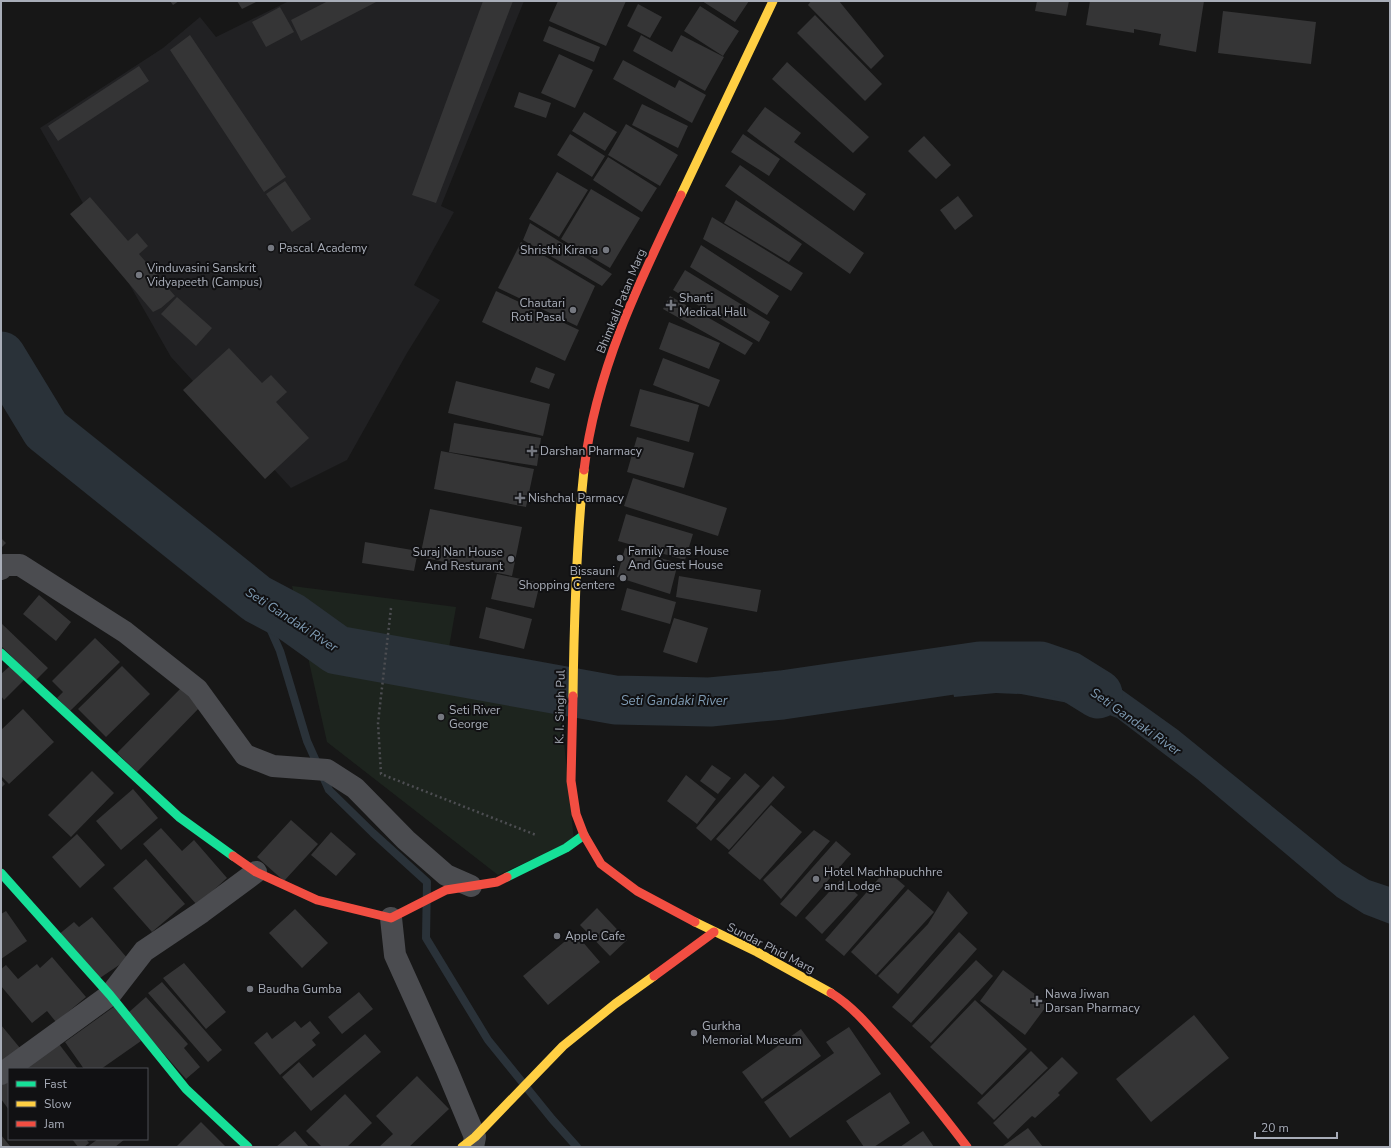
<svg xmlns="http://www.w3.org/2000/svg" width="1391" height="1148" viewBox="0 0 1391 1148" font-family="'Nunito Sans',sans-serif">
<rect width="100%" height="100%" fill="#171717"/>
<path fill="#212123" d="M289 1H524L441 206 454 212 414 285 440 300 407 353 347 460 291 488 171 357 40 128 163 48 200 17 216 37Z"/>
<path fill="#1d241e" d="M292 586 456 607 444 676 559 693 574 841 498 875 327 742Z"/>
<path fill="#2a3239" d="M1064 663 1080 664 1111 682 1178 730 1343 864 1369 880 1390 887V924L1364 914 1337 897 1197 779 1117 718 1102 712 1079 705 1021 694 996 693 954 697 950 676Z"/>
<g fill="none" stroke-linecap="round" stroke-linejoin="round">
<path stroke="#2a3239" stroke-width="8" d="M257 599 280 651 307 741 329 790 373 833 427 882 426 938 488 1040 552 1119 577 1147"/>
<path stroke="#2a3239" stroke-width="49" d="M1 356 46 430 257 599 291 617 337 650 615 700 710 702 782 695 980 666H1040L1069 676 1098 694"/>
</g>
<path fill="#353536" d="M170 1H179L173 5Z
M237 1H258L242 9Z
M328 1H378L301 41 291 20Z
M483 1H513L436 203 412 195Z
M558 1H626L606 46 549 21Z
M702 1H749L735 22Z
M811 1H839L884 56 871 69 808 5Z
M1037 1H1069L1066 16 1035 11Z
M1090 1H1204L1196 52 1159 45 1161 34 1134 29V33L1086 25Z
M638 4 662 17 650 38 627 26Z
M700 6 739 31 723 56 684 31Z
M280 7 294 32 266 47 252 22Z
M1223 11 1316 22 1311 64 1218 53Z
M815 15 882 84 865 101 797 33Z
M549 26 600 47 594 62 543 41Z
M190 35 286 177 264 192 170 50Z
M641 35 672 52 681 35 724 57 705 91 633 51Z
M559 54 593 70 575 108 541 93Z
M623 60 675 88 679 80 706 95 692 123 613 79Z
M787 62 869 137 853 153 772 79Z
M139 66 149 81 58 141 48 126Z
M519 92 551 103 546 118 514 107Z
M642 104 688 126 678 148 632 125Z
M765 107 801 133 794 142 866 194 854 211 747 131Z
M584 112 617 132 605 151 572 131Z
M626 124 678 155 660 186 608 155Z
M570 134 605 156 592 177 557 155Z
M743 134 780 159 769 176 731 152Z
M924 136 951 165 936 179 908 151Z
M608 157 657 188 642 212 593 180Z
M740 165 864 253 850 274 725 186Z
M557 172 588 190 559 237 529 219Z
M285 181 311 219 292 232 266 194Z
M591 189 640 218 610 268 561 239Z
M958 196 973 216 955 230 940 210Z
M90 197 128 241 137 233 148 246 139 254 175 296 161 308 153 312 70 214Z
M736 200 802 244 789 262 724 223Z
M712 217 803 273 791 291 703 239Z
M530 223 612 274 602 286 523 240Z
M521 242 595 286 577 326 498 288Z
M701 245 779 296 767 315 690 267Z
M685 270 770 322 759 342 673 290Z
M496 291 579 330 565 361 482 322Z
M670 296 753 343 745 355 663 309Z
M177 297 212 328 196 346 161 314Z
M669 322 720 343 709 369 659 349Z
M229 348 262 383 271 375 287 392 276 402 309 438 265 479 183 390Z
M663 358 720 380 709 407 653 385Z
M536 367 555 374 549 389 530 382Z
M456 381 550 404 543 436 448 413Z
M640 389 699 405 689 442 630 426Z
M454 423 541 438 537 466 449 452Z
M637 437 694 453 684 488 627 472Z
M441 451 534 469 526 507 434 489Z
M633 478 727 508 718 536 624 506Z
M430 509 522 527 512 576 420 557Z
M626 514 693 534 685 560 618 541Z
M1 538 6 543 1 548Z
M365 542 418 551 414 571 362 563Z
M625 548 678 563 670 594 617 577Z
M497 574 540 583 534 608 491 599Z
M679 576 761 590 757 612 676 597Z
M627 588 676 602 670 624 621 610Z
M39 595 71 622 56 641 23 614Z
M486 607 532 619 524 649 479 638Z
M674 618 708 628 697 663 663 652Z
M1 623 48 668 36 680 1 646Z
M95 638 120 662 70 711 57 698 63 692 52 681Z
M10 666 24 680 4 700 1 696V674Z
M122 666 150 694 106 737 78 709Z
M182 687 201 706 137 772 117 753Z
M23 709 54 742 9 784 1 776V730Z
M712 765 731 778 718 794 700 781Z
M92 771 114 793 71 837 48 815Z
M745 773 760 786 711 841 696 828Z
M686 775 716 799 697 824 667 801Z
M773 776 785 787 729 850 716 839Z
M1 779 5 784 1 788Z
M133 789 158 818 121 850 96 821Z
M771 805 802 832 760 880 728 853Z
M291 820 318 844 284 881 257 857Z
M161 828 182 851 194 840 227 878 197 905 143 844Z
M814 830 830 841 781 899 763 880Z
M331 832 356 854 336 876 311 855Z
M77 834 105 865 80 888 52 857Z
M836 841 851 854 796 917 780 904Z
M146 859 185 904 152 932 113 888Z
M886 870 905 886 844 956 825 940Z
M841 879 858 895 822 934 805 918Z
M908 889 934 912 876 975 851 952Z
M948 891 968 913 898 994 878 976 928 924Z
M597 908 627 940 610 956 580 925Z
M295 909 328 943 302 968 269 933Z
M6 911 27 941 1 959V914Z
M92 917 128 959 97 980 58 935 74 922 79 927Z
M959 932 977 949 911 1023 892 1007Z
M575 933 600 962 548 1005 523 976Z
M52 957 86 997 56 1022 47 1011 32 1023 1 986V969L6 965 18 979 37 964 40 968Z
M976 960 993 976 931 1043 912 1026Z
M184 963 226 1012 206 1029 163 978Z
M1003 970 1048 1004 1025 1035 980 1001Z
M162 982 222 1050 208 1062 148 993Z
M359 992 373 1009 342 1034 328 1017Z
M146 997 188 1044 184 1048 200 1067 186 1079 128 1013Z
M975 1000 1027 1049 982 1095 930 1047Z
M115 1006 141 1041 101 1069H84L65 1042Z
M1194 1015 1229 1058 1151 1122 1116 1079Z
M295 1021 301 1028 310 1021 320 1033 312 1040 316 1045 280 1075 254 1043 267 1032 272 1039Z
M1 1025 20 1048 1 1063Z
M849 1027 881 1074 790 1138 764 1102 834 1053 826 1042Z
M801 1029 821 1056 762 1099 742 1072Z
M365 1034 381 1052 311 1111 282 1077 299 1062 313 1078Z
M59 1044 78 1069H24Z
M1031 1051 1048 1068 994 1120 977 1103Z
M1062 1057 1078 1073 1058 1093 1060 1095 1035 1118 1032 1116 1008 1139 993 1123Z
M417 1076 449 1109 409 1147H379L393 1134 376 1116Z
M9 1079V1110L1 1099V1085Z
M890 1092 910 1123 874 1147H864L846 1121Z
M345 1094 372 1123 347 1147H322L306 1131Z
M201 1122 226 1147H176Z
M1028 1128 1043 1147H1004L1003 1146Z
M295 1131 309 1147H276Z
M923 1131 934 1147H900Z
M1 1135 10 1146 8 1147H1Z
M72 1139H86L89 1143 84 1147H78Z
M98 1139H125L115 1147H87Z"/>
<g fill="none" stroke-linecap="round" stroke-linejoin="round">
<path stroke="#4d4e52" stroke-width="2.5" stroke-dasharray="2 3" stroke-linecap="butt" d="M391 608 378 723 381 774 536 835"/>
<path stroke="#4b4c50" stroke-width="22" d="M1 569 4 565H20L125 632 197 689 245 755 273 766 327 770 355 788 406 840 446 875 471 886
M391 918 395 955 447 1070 475 1137 473 1147
M1 1074 110 995 144 951 202 912 256 872"/>
<path stroke="#16e098" stroke-width="9" d="M1 653 179 817 233 856
M1 873 110 995 186 1089 248 1147
M507 877 566 848 584 835"/>
<path stroke="#ffcf43" stroke-width="9" d="M681 195 773 1
M573 696C574 621 576 545 584 470
M695 922 757 952 831 993
M462 1147 475 1137 563 1046 615 1004 654 976"/>
<path stroke="#f24e42" stroke-width="9" d="M584 470C595 373 639 282 681 195
M573 696 571 781 576 814 584 835 601 864 637 891 695 922
M233 856 256 872 317 900 391 918 446 890 497 882 507 877
M654 976 714 932
M831 993C857 1009 876 1035 896 1058 920 1087 944 1116 967 1147"/>
</g>
<g fill="#757880" stroke="#111113" stroke-width="1.5">
<circle cx="271" cy="248" r="4"/>
<circle cx="606" cy="250" r="4"/>
<circle cx="139" cy="275" r="4"/>
<path d="M669 299h4v4h4v4h-4v4h-4v-4h-4v-4h4z"/>
<circle cx="573" cy="310" r="4"/>
<path d="M530 445h4v4h4v4h-4v4h-4v-4h-4v-4h4z"/>
<path d="M518 492h4v4h4v4h-4v4h-4v-4h-4v-4h4z"/>
<circle cx="620" cy="558" r="4"/>
<circle cx="511" cy="559" r="4"/>
<circle cx="623" cy="578" r="4"/>
<circle cx="441" cy="717" r="4"/>
<circle cx="816" cy="879" r="4"/>
<circle cx="557" cy="936" r="4"/>
<circle cx="250" cy="989" r="4"/>
<path d="M1035 995h4v4h4v4h-4v4h-4v-4h-4v-4h4z"/>
<circle cx="694" cy="1033" r="4"/>
</g>
<g text-anchor="middle" stroke-width="4" stroke-linejoin="round" paint-order="stroke">
<g font-size="12" fill="#a8adb8" stroke="#111113" text-anchor="start">
<text x="279" y="252">Pascal Academy</text>
<text x="598" y="254" text-anchor="end">Shristhi Kirana</text>
<text x="147" y="272">Vinduvasini Sanskrit<tspan x="147" dy="14">Vidyapeeth (Campus)</tspan></text>
<text x="679" y="302">Shanti<tspan x="679" dy="14">Medical Hall</tspan></text>
<text x="565" y="307" text-anchor="end">Chautari<tspan x="565" dy="14">Roti Pasal</tspan></text>
<text x="540" y="455">Darshan Pharmacy</text>
<text x="528" y="502">Nishchal Parmacy</text>
<text x="628" y="555">Family Taas House<tspan x="628" dy="14">And Guest House</tspan></text>
<text x="503" y="556" text-anchor="end">Suraj Nan House<tspan x="503" dy="14">And Resturant</tspan></text>
<text x="615" y="575" text-anchor="end">Bissauni<tspan x="615" dy="14">Shopping Centere</tspan></text>
<text x="449" y="714">Seti River<tspan x="449" dy="14">George</tspan></text>
<text x="824" y="876">Hotel Machhapuchhre<tspan x="824" dy="14">and Lodge</tspan></text>
<text x="565" y="940">Apple Cafe</text>
<text x="258" y="993">Baudha Gumba</text>
<text x="1045" y="998">Nawa Jiwan<tspan x="1045" dy="14">Darsan Pharmacy</tspan></text>
<text x="702" y="1030">Gurkha<tspan x="702" dy="14">Memorial Museum</tspan></text>
</g>
<g font-size="12" fill="#a8adb8" stroke="#111113">
<text transform="translate(621 301) rotate(-68)" y="4">Bhimkali Patan Marg</text>
<text transform="translate(560 707) rotate(-89)" y="4">K. I. Singh Pul</text>
<text transform="translate(771 948) rotate(27)" y="4">Sundar Phid Marg</text>
</g>
<g font-size="13" font-style="italic" fill="#7f9bb3" stroke="#111113">
<text transform="translate(292 619) rotate(33)" y="5">Seti Gandaki River</text>
<text x="674" y="705">Seti Gandaki River</text>
<text transform="translate(1136 721) rotate(35)" y="5">Seti Gandaki River</text>
</g>
</g>
<rect width="1391" height="1148" fill="none" stroke="#a8adb8" stroke-width="4"/>
<rect x="8" y="1068" width="140" height="72" fill="#111113" stroke="#4d4f55"/>
<rect x="16" y="1081" width="20" height="6" fill="#16e098" stroke="#4d4f55"/>
<text x="44" y="1088" font-size="12" fill="#a8adb8">Fast</text>
<rect x="16" y="1101" width="20" height="6" fill="#ffcf43" stroke="#4d4f55"/>
<text x="44" y="1108" font-size="12" fill="#a8adb8">Slow</text>
<rect x="16" y="1121" width="20" height="6" fill="#f24e42" stroke="#4d4f55"/>
<text x="44" y="1128" font-size="12" fill="#a8adb8">Jam</text>
<path d="M1255 1132v6h82v-6" fill="none" stroke="#a8adb8" stroke-width="2"/>
<text x="1261" y="1132" font-size="12" fill="#a8adb8" stroke="#111113" stroke-width="3" paint-order="stroke">20 m</text>
</svg>
